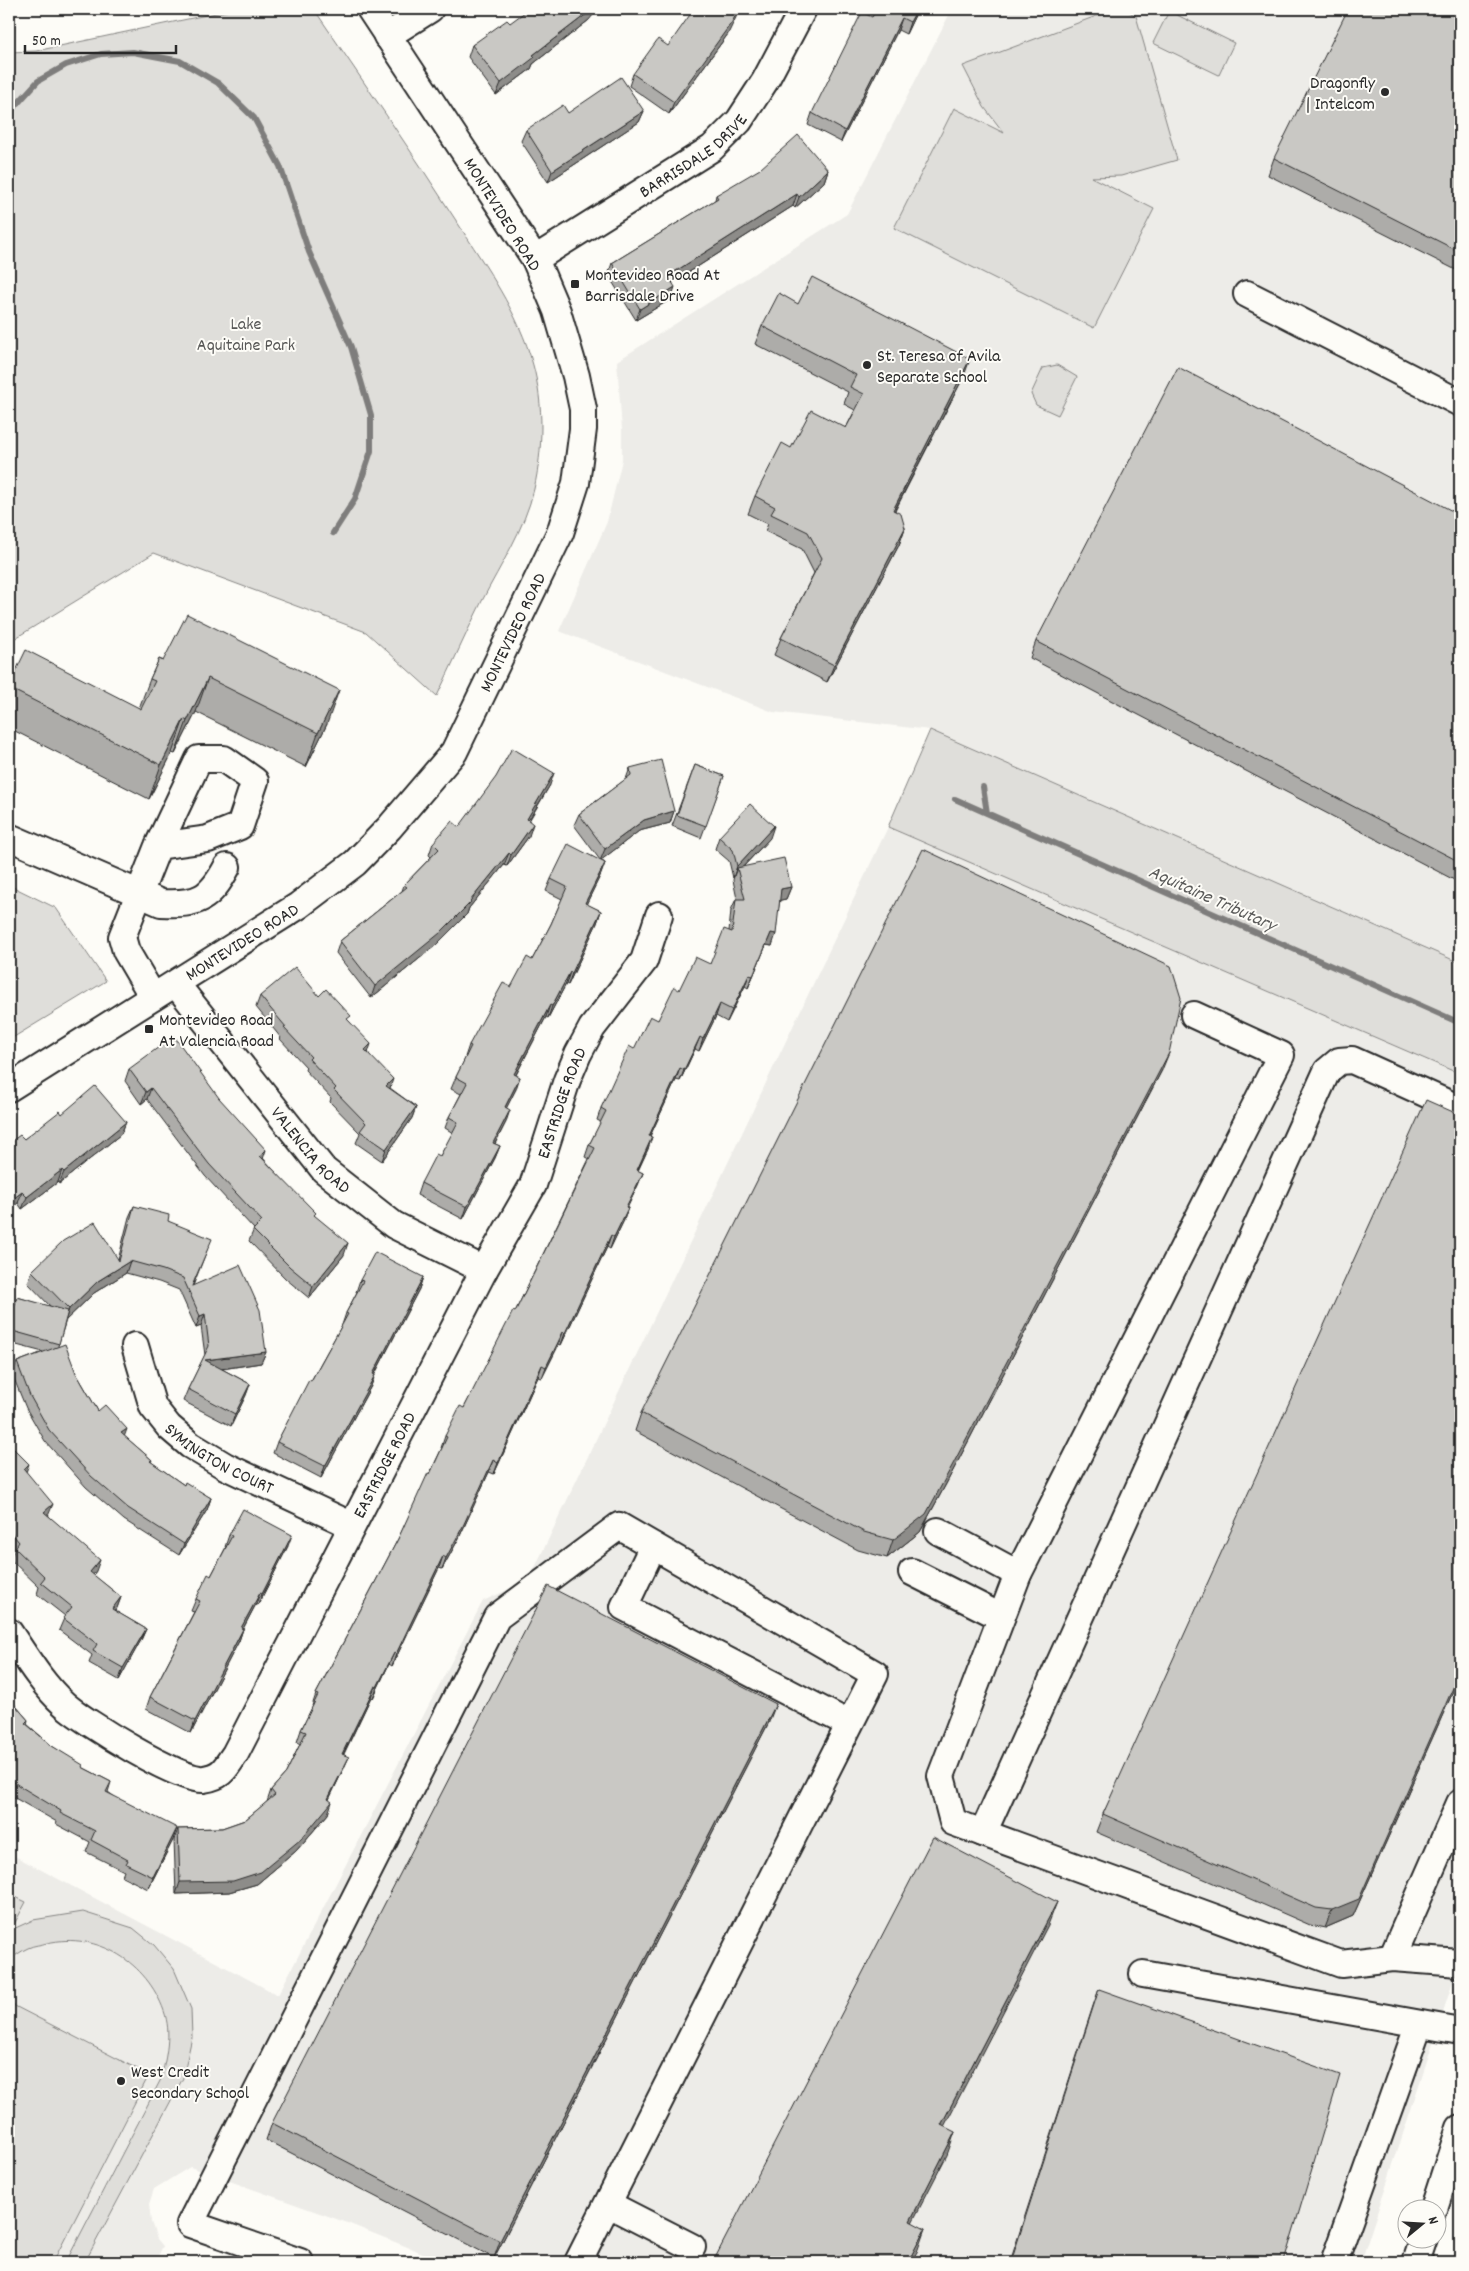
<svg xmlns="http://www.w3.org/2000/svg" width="1469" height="2271" viewBox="0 0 1469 2271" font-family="Dekko,sans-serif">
<rect width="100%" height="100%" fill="#fdfcf7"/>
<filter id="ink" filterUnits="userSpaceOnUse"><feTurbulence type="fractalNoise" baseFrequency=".02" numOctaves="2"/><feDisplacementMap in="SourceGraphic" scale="10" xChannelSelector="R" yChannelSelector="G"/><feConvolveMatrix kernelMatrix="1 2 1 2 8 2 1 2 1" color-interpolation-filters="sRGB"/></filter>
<g filter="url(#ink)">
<path fill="#edece8" d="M967 9H1460V963L930 730 773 712 559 631 607 522 622 460V430L617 361 847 214 949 15Z
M888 827 1460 1074V1960L1361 2262H445L345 2222 190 2167 154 2189 149 2204 151 2222 157 2239 163 2246 155 2262H9V1853L278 1995 483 1601 529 1580Z"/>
<path fill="#dfdeda" stroke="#858482" d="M235 9H314C362 80 411 150 457 222 486 267 519 313 533 365 544 405 543 449 534 489 524 530 501 564 482 601 466 633 452 665 437 696L366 632 154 553 9 642V52L36 51Z
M1115 9H1125L1136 16 1177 160 1121 176 1091 177 1154 209 1094 328 894 228 954 108 1004 133 984 107 963 66Z
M1169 11 1234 43 1219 75 1153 43Z
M1057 365 1077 377 1058 415 1036 405 1031 394 1043 368Z
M930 730 1460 963V1074L888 827Z
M9 885 56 908 106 981 9 1040Z
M9 1894 26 1902 11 1930 33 1920 83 1912 133 1928 154 1945 174 1969 191 2009 192 2037 183 2078 85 2262H66L161 2079C166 2057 172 2033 164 2011 147 1963 98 1931 47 1943 41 1945 34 1945 28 1948 21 1951 15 1956 9 1960Z
M9 2003 149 2075 53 2262H9Z"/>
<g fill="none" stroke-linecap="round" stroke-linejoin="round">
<path stroke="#7e7d7b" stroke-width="6" d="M9 113 38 81 66 65 101 54 133 52 180 61 218 83 254 118 280 166 309 252 351 347 371 415V451L355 499 333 533
M983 787 987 813
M955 799 1460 1023"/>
<g stroke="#2b2b2b" stroke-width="30">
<g id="minor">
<path d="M387 36 430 9"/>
<path id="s1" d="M535 259 712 148 739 121 765 81 803 9"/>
<path d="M1247 294 1460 403"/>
<path d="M9 837 161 903C198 905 210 899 227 867"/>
<path id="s2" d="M176 984 324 1170 394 1225 484 1270"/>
<path d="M153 997 126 951 122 937 158 846 199 759H224L255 781 240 826 208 839 158 846"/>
<path d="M1194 1015 1281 1055 1018 1574 941 1776 953 1822 1341 1964 1392 1958 1460 1963"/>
<path id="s3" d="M9 1088 298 906 355 863 389 828 454 752 560 533 576 483 583 429V409L576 376 557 311 535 259 370 9"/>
<path id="s4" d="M135 1346 153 1407 169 1427 190 1445 225 1466 351 1525"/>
<path d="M938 1531 1018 1574"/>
<path d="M653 1546 624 1607 849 1724"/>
<path d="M912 1572 1001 1617"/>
<path id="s5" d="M9 1632C26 1657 42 1684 64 1704 82 1721 183 1783 204 1779 223 1776 225 1768 235 1754L484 1270 533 1185 567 1080 578 1054 592 1028 644 961 659 915"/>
<path d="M983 1833 1327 1071 1339 1061 1352 1060 1460 1109"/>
<path d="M1392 1958 1460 1803"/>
<path d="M1143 1974 1460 2031"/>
<path d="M608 2204 692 2247"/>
<path d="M1434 2208 1460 2128"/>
<path d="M300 2262 190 2224 497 1617 619 1526 875 1674 578 2262"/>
<path d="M1334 2262 1419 2024"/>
<path d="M1416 2262 1424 2238"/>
</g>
</g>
<use href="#minor" stroke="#fdfcf7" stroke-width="26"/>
</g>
<path fill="#adaca9" stroke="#2b2b2b" d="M877 9H918L906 34 898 30 841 142 808 125 812 113Z
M1460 9V272L1268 175 1274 158Z
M589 20 533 64 531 69 496 95 468 57 472 45 510 23Z
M728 34 669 114 629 86 633 74Z
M644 111 639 122 548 182 521 141 526 130 568 113Z
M828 170 824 182 795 208 793 206 672 283 671 299 636 320 608 275 612 263 715 200 716 195Z
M798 304 964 376 895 511 905 528 899 545 827 682 774 655 781 638 814 573 802 549 765 531 768 524 748 514 755 496 846 428 855 410 844 404 848 392 755 344 762 326Z
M1460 515V883L1030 658 1036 641Z
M159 659 327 724 306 767 196 712 175 754 172 753 149 799 9 728V685L139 708 150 679Z
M695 765 724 776 701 838 672 826Z
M630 768 674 811 670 823 639 831 601 860 605 863 601 874 586 904 601 911 597 923 568 985 566 984 548 1018 546 1017 516 1075V1089L506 1108V1122L495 1144 500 1146 495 1158 463 1219 417 1195 421 1183 440 1156 453 1133 445 1128 449 1117 461 1094 451 1089 456 1077 466 1057H465L469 1045 511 987 532 960 551 924 562 899 546 891 551 879 600 860 574 825 579 814 626 779Z
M550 785 529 821V836L507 866 504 865 469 908 467 914 436 945 371 998 336 953 340 941 402 891 404 885 431 857 429 855 433 843 459 827Z
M719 837 770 838 743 867 791 887 786 899 780 900 772 946 766 945 748 988 745 986 727 1022 716 1016 699 1051 695 1049 680 1081 676 1080 650 1136 648 1149 638 1171 643 1173 638 1185 627 1208 624 1220 610 1249 607 1247 561 1345 559 1344 542 1378 538 1377 494 1474 489 1472 459 1538 442 1569 439 1568 392 1666 389 1664 373 1698 371 1697 344 1754V1768L329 1799 328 1814 296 1851 257 1884 229 1892 176 1894 174 1840 178 1829 222 1828 245 1820 267 1802 271 1790 286 1773 300 1744 297 1742 301 1730 313 1706H312L316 1694 398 1539 442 1448H441L445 1436 464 1408 515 1312 589 1159 585 1157 589 1145 601 1122 597 1120 601 1108 634 1049 658 1020 679 990 710 964 729 931 731 910 736 899H737L733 880 734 876 733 878 729 861 715 849Z
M260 996H319L349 1021 390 1088 416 1107 412 1118 382 1161 356 1143 360 1133 330 1102 331 1098 305 1070 306 1067 280 1039 281 1038 256 1007Z
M129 1069 263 1158 315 1216 344 1255 309 1298 286 1279 249 1241 254 1229 205 1176 147 1099 141 1104 125 1081Z
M1162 1070 946 1484 920 1532 887 1558 858 1550 635 1431 641 1413Z
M62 1114 126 1122 121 1134 59 1184 58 1182 22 1209 18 1203 24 1139Z
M1460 1115V1676L1353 1916 1325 1928 1310 1925 1096 1832 1103 1814Z
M134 1206 168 1221 207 1250 193 1286 266 1352 261 1363 222 1369 250 1384 246 1395 231 1426 183 1401 188 1389 205 1355 201 1326 196 1328 179 1290 159 1282 126 1273 94 1293 66 1320 58 1346 76 1373 98 1411 124 1436 152 1460 151 1462 184 1485 211 1498 207 1510 179 1555 124 1520 86 1487 45 1441 26 1408 12 1374 17 1362 43 1352 9 1343V1322L17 1297 51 1307 28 1283 32 1271 118 1260 129 1217Z
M423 1277 419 1289 375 1374 371 1386 321 1478 273 1453 277 1442 342 1325 346 1313 357 1292H356L360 1280Z
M9 1444 26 1472 49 1516 96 1571 93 1575 121 1597 117 1608 115 1611 146 1629 141 1640 119 1680 89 1663 92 1655 59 1630 65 1616 37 1594 39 1587 10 1559 13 1552 9 1546Z
M229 1535 288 1546 258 1605 256 1604 243 1629 239 1641 191 1733 146 1709 150 1697 194 1612 191 1611 196 1599 211 1576 226 1547H225Z
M9 1698 28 1720 27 1724 52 1746 82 1767 111 1782 108 1792 173 1840 148 1889 122 1876 124 1871 86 1852 90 1842 56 1824 57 1822 13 1797 9 1793Z
M769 1722 494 2258 266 2140 272 2123Z
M1099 1989 1284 2262H1010L1093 2006Z"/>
<path fill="#8d8c89" stroke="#2b2b2b" d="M593 9H598L589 20 533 64 531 69 496 95 501 83 533 55Z
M739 9H740L728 34 669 114 674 102Z
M917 9H918L906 34 910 22Z
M902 18 898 30 841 142 845 131Z
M644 111 639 122 548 182 552 171Z
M828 170 824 182 795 208 799 197Z
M797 194 793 206 664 288 668 276Z
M675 287 671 299 636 320 640 309Z
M970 359 964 376 886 527 893 510Z
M905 528 899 545 827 682 834 665Z
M208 678 196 712 175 754 187 721Z
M339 690 327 724 306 767 318 733Z
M184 719 172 753 149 799 161 765Z
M554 773 550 785 522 831 527 819Z
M674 811 670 823 639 831 600 861 605 849 644 820Z
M533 824 529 836 507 866 511 855Z
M774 826 770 838 738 872 737 868 734 876 733 878 737 866Z
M509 853 504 865 469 908 467 914 436 945 371 998 375 986 470 901Z
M605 863 601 874 581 915 585 903Z
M791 887 786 899 777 901 781 889Z
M601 911 597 923 568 985 572 973Z
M771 933 776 934 772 946 766 945 748 988Z
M570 972 566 984 548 1018 552 1006Z
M749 975 745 986 727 1022 732 1010Z
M720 1004 716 1016 699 1051 703 1039Z
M550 1005 546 1017 510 1086 514 1074Z
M700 1037 695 1049 680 1081 684 1070Z
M371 1044 367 1056 365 1050Z
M1169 1053 1162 1070 946 1484 920 1532 887 1558 893 1540Z
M680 1068 676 1080 645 1147 649 1136Z
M520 1077 516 1089 501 1119 505 1107Z
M393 1079 389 1091 386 1086Z
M151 1088 147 1099 141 1104 146 1092Z
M416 1107 412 1118 382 1161 386 1149Z
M510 1110 506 1122 489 1155 493 1143Z
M126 1122 121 1134 59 1184 64 1172Z
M652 1137 648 1149 632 1182 637 1170Z
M500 1146 495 1158 463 1219 467 1207Z
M266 1150 262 1162 260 1156Z
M62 1170 58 1182 22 1209 27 1197Z
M643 1173 638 1185 622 1219 626 1207Z
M22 1192 18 1203 9 1210V1202Z
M628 1208 624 1220 610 1249 614 1237Z
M611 1235 607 1247 561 1345 565 1333Z
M348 1243 344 1255 309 1298 313 1286Z
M130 1261 126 1273 94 1293 65 1321 69 1309 98 1281Z
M423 1277 419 1289 369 1385 373 1374Z
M205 1314 201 1326 196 1328 200 1316Z
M563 1332 559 1344 542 1378 546 1367Z
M266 1352 261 1363 201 1372 205 1360Z
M542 1365 538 1377 494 1474 498 1463Z
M375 1375 371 1386 321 1478 325 1466Z
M250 1384 246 1395 231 1426 235 1414Z
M127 1429 123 1440 121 1433Z
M493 1460 489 1472 459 1538 442 1569 446 1558Z
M29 1464 25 1475 24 1469Z
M211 1498 207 1510 179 1555 184 1544Z
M53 1504 48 1516 44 1512Z
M292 1535 288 1546 258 1605 262 1594Z
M443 1556 439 1568 392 1666 396 1654Z
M100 1560 96 1571 86 1584 90 1572Z
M260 1593 256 1604 237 1640 241 1628Z
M121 1597 117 1608 107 1621 112 1609Z
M146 1629 141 1640 119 1680 123 1668Z
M243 1629 239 1641 191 1733 195 1721Z
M394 1653 389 1664 373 1698 377 1687Z
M1460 1672V1676L1353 1916 1325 1928 1332 1910Z
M375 1686 371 1697 338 1765 342 1754Z
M776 1704 769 1722 494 2258 500 2241Z
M349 1757 344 1768 324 1810 328 1799Z
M332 1802 328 1814 296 1851 257 1884 229 1892 176 1894 180 1882Z
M177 1828 173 1840 148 1889 153 1877Z
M1057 1902 1048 1925 933 2148 941 2125Z
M955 2132 947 2155 901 2244 910 2221Z
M925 2229 917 2252 911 2262H908Z"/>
<path fill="#c9c8c4" stroke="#2b2b2b" d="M529 9H593L533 55 535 57 501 83 472 45 507 20 510 23Z
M694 9H739L732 22 674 102 633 74 658 39 668 46Z
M877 9H917L910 22 902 18 845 131 812 113 862 12 872 17Z
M1348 9H1460V252L1274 158Z
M621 77 644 111 552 171 526 130 563 105 568 113Z
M798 135 828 170 799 197 797 194 668 276 675 287 640 309 612 263 718 198 716 195 760 169Z
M812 277 970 359 893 510 901 514 905 528 834 665 781 638 822 558 808 532 771 514 775 507 755 496 782 443 791 448 811 410 846 428 864 394 850 387 856 375 762 326 779 293 798 304Z
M1178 367 1460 515V862L1036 641Z
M187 614 339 690 318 733 208 678 187 721 184 719 161 765 9 688V685L26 650 141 709 155 681 150 679 159 659 163 661Z
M512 748 554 773 527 819 533 824 511 855 509 853 470 901 471 902 440 933 375 986 340 941 407 887 404 885 439 849 433 843 452 821 459 827 496 777Z
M661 760 674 811 644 820 605 849 579 814 631 775 630 768Z
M695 765 724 776 706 826 677 815Z
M750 804 774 826 737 866 733 850 719 837Z
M568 844 605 863 585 903 601 911 572 973 570 972 552 1006 550 1005 514 1074 520 1077 505 1107 510 1110 493 1143 500 1146 467 1207 421 1183 436 1154 440 1156 458 1122 449 1117 467 1083 456 1077 471 1046 469 1045 503 983 511 987 527 957 532 960 551 924 567 887 551 879Z
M923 849 1171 966 1181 998 1169 1053 952 1466 926 1514 893 1540 864 1532 641 1413Z
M784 858 791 887 781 889 776 934 771 933 753 976 749 975 732 1010 720 1004 703 1039 700 1037 684 1070 680 1068 649 1136 652 1137 637 1170 643 1173 626 1207 628 1208 614 1237 611 1235 565 1333 563 1332 546 1367 542 1365 498 1463 493 1460 463 1526 446 1558 443 1556 396 1654 394 1653 377 1687 375 1686 342 1754 349 1757 328 1799 332 1802 301 1839 261 1872 233 1881 180 1882 178 1829 222 1828 245 1820 275 1795 271 1790 286 1773 306 1732 301 1730 318 1695 316 1694 398 1539 428 1473 430 1474 447 1437 445 1436 460 1406 464 1408 513 1311 515 1312 595 1148 589 1145 606 1111 601 1108 629 1046 634 1049 650 1016 658 1020 674 987 679 990 695 957 710 964 724 929 732 932 736 899H745L737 868Z
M295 967 319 996 326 989 351 1016 347 1019 371 1044 365 1050 393 1079 386 1086 416 1107 386 1149 360 1131 366 1123 334 1090 336 1088 309 1059 311 1057 284 1028 286 1027 260 996Z
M174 1036 219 1098 266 1150 260 1156 316 1213 314 1215 348 1243 313 1286 290 1267 253 1230 262 1221 209 1164 151 1088 146 1092 129 1069Z
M95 1086 126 1122 64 1172 62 1170 27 1197 22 1192 9 1202V1143L20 1135 24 1139 60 1111 62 1114Z
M1426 1100 1460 1115V1672L1359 1899 1332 1910 1316 1908 1103 1814Z
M134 1206 169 1215 168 1221 212 1239 192 1286 240 1265 260 1310 266 1352 205 1360 250 1384 235 1414 188 1389 209 1346 205 1314 200 1316 183 1278 163 1270 130 1261 98 1281 69 1309 32 1271 63 1241 95 1222 119 1261Z
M375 1252 423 1277 373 1374 375 1375 325 1466 277 1442 309 1380 311 1381 348 1314 346 1313 363 1281 360 1280Z
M17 1297 68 1311 59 1344 9 1330V1326Z
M65 1344 76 1373 98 1411 105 1405 127 1429 121 1433 152 1460 150 1461 184 1485 185 1482 211 1498 184 1544 128 1508 91 1476 49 1430 30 1396 17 1362Z
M9 1444 29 1464 24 1469 53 1504 44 1512 100 1560 90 1572 121 1597 112 1609 146 1629 123 1668 93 1651 97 1644 63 1618 72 1607 41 1582 45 1577 15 1548 19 1542 9 1530Z
M243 1509 292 1535 262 1594 260 1593 241 1628 243 1629 195 1721 150 1697 200 1601 196 1599 208 1574 211 1576 232 1536 229 1535Z
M548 1586 776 1704 500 2241 272 2123Z
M9 1698 28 1720 25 1723 52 1746 83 1765 82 1767 111 1782 106 1792 177 1828 153 1877 126 1864 128 1860 91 1840 95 1831 60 1813 61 1811 18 1785 9 1778Z
M933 1837 1057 1902 941 2125 955 2132 910 2221 925 2229 908 2262H713Z
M1099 1989 1340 2075 1284 2262H1011Z"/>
</g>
<g fill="#2b2b2b" stroke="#fdfcf7" stroke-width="2">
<circle cx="1385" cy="92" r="5"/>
<rect x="570" y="279" width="10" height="10" rx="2.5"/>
<circle cx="867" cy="365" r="5"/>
<rect x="144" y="1024" width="10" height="10" rx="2.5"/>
<circle cx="121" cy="2081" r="5"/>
</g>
<g text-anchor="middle" stroke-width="4" stroke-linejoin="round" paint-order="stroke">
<g font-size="18" fill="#2b2b2b" stroke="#fdfcf7" text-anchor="start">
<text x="1375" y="88" text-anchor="end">Dragonfly<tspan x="1375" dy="21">| Intelcom</tspan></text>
<text x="585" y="280">Montevideo Road At<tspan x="585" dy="21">Barrisdale Drive</tspan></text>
<text x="877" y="361">St. Teresa of Avila<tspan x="877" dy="21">Separate School</tspan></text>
<text x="159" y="1025">Montevideo Road<tspan x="159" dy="21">At Valencia Road</tspan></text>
<text x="131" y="2077">West Credit<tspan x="131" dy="21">Secondary School</tspan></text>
</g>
<g font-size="18" fill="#2b2b2b" stroke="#fdfcf7">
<text dy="6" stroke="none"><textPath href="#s1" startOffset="189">BARRISDALE DRIVE</textPath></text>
<text transform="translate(503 214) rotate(58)" y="6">MONTEVIDEO ROAD</text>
<text dy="6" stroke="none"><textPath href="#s3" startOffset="695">MONTEVIDEO ROAD</textPath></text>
<text dy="6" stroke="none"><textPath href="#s3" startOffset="275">MONTEVIDEO ROAD</textPath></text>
<text dy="6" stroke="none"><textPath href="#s5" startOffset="1022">EASTRIDGE ROAD</textPath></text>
<text dy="6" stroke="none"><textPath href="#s2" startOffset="214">VALENCIA ROAD</textPath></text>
<text dy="6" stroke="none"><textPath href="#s4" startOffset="149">SYMINGTON COURT</textPath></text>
<text dy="6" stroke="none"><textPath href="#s5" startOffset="618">EASTRIDGE ROAD</textPath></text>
</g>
<g font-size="18" fill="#585857" stroke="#fdfcf7">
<text x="246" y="329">Lake<tspan x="246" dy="21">Aquitaine Park</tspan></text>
</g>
<g font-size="19" font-style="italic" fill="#5b5b5a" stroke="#fdfcf7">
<text transform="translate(1213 897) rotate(24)" y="7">Aquitaine Tributary</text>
</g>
</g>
<rect width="1469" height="2271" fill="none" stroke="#fdfcf7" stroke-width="30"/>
<rect x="15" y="15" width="1439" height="2241" fill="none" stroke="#2b2b2b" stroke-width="2" filter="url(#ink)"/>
<g transform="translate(1422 2224) rotate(72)"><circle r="24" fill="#fdfcf7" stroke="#a9a8a5"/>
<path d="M0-4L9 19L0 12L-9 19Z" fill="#2b2b2b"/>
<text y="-8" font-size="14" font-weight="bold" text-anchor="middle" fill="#2b2b2b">N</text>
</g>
<path d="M25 45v8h151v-8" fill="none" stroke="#2b2b2b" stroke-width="2.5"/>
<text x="32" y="45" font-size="15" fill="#2b2b2b" stroke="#fdfcf7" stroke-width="4" paint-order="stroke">50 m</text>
</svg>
